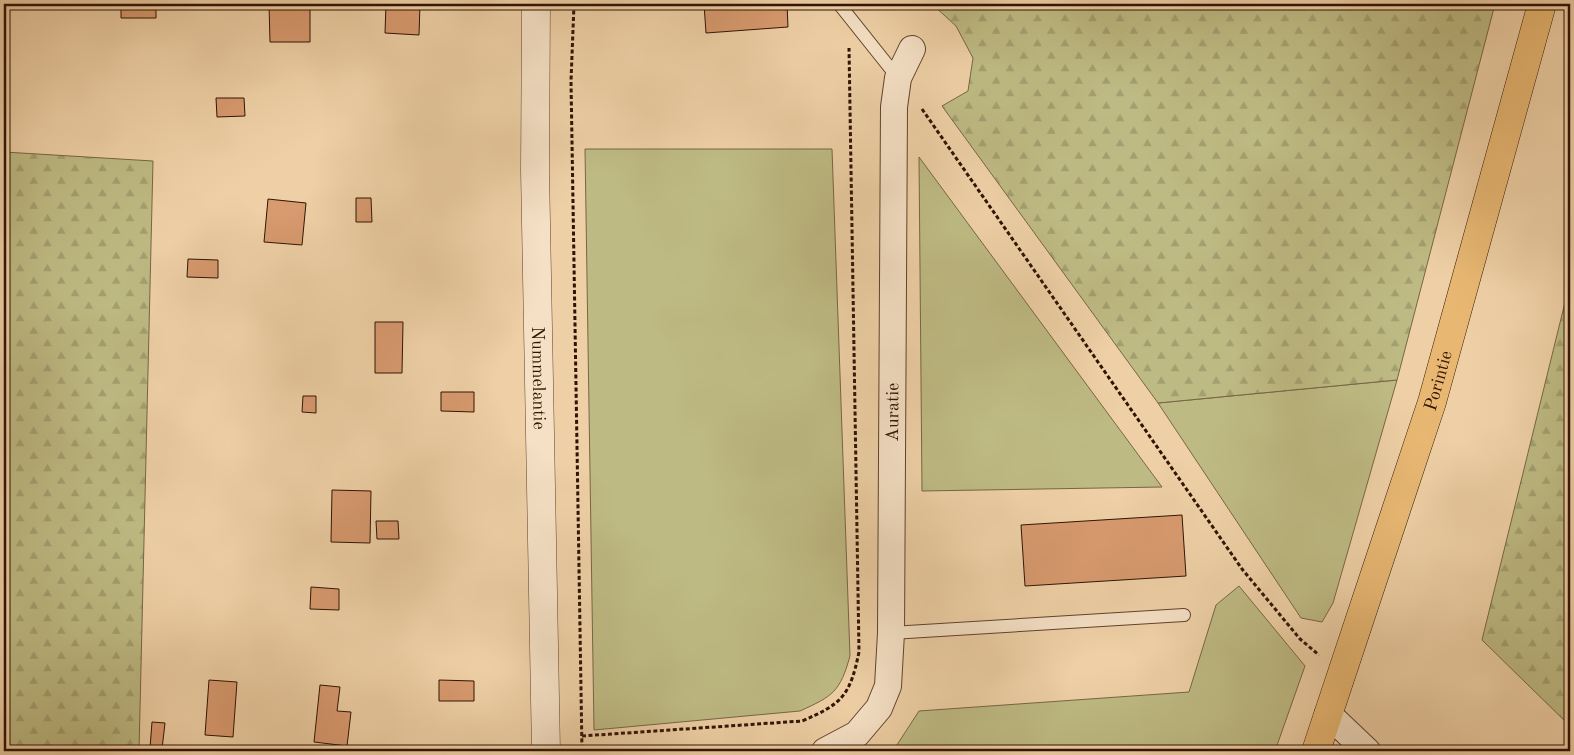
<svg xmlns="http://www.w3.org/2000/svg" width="1574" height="755" viewBox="0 0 1574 755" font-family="'Old Standard TT',serif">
<defs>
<pattern id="forest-firs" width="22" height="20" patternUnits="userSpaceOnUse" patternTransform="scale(1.25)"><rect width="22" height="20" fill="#beba83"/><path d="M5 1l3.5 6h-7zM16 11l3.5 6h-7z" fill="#a49f70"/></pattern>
</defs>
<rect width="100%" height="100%" fill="#efd0a6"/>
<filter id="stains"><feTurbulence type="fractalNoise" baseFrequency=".004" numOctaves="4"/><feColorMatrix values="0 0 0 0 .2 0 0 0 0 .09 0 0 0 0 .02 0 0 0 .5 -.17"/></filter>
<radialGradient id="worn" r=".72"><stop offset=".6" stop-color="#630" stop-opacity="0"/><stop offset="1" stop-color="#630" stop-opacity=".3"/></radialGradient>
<path fill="#beba83" stroke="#764" d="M585 149H832L850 656C840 692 833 696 800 711L594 730Z
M919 157 1162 487 922 491Z
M1397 380 1333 603 1322 622 1301 618 1158 403Z
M1239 586 1305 666 1275 751H893L919 711 1189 692 1216 605Z"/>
<path fill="url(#forest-firs)" stroke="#764" d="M932 4H1495L1397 380 1158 403 942 106 968 91 973 58 956 26Z
M4 152 153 161 139 751H4Z
M1570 282V726L1482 640Z"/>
<path fill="#d89a6f" stroke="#301304" d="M121 4H156V18H121Z
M269 4H310V42H270Z
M386 4H420L419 35 385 33Z
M704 4H787L788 27 706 33Z
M216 98H244L245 116 217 117Z
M356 198H371L372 222H356Z
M268 199 306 203 302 245 264 242Z
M188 259 218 260V278L187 277Z
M375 322H403L402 373H375Z
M441 392H474V412L441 411Z
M303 396H316V413L302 412Z
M332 490 371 491 370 543 331 542Z
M1182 515 1186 576 1025 586 1021 525Z
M376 521H398L399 539H377Z
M311 587 339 589V610L310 609Z
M209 680 237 682 233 737 205 735Z
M439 680 474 681V701H439Z
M320 685 340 687 337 711 351 712 347 746 314 742Z
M152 722 165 723 162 749 150 748Z"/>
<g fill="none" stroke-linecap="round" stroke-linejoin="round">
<g stroke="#60422c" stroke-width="14">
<path id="service" d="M839 4 898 78
M891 633 1184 615"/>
</g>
<g stroke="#60422c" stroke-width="28">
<g id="minor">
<path d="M1328 714 1367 751"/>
<path id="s1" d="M825 751 857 734 879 708 888 686 891 633 894 107 898 78 912 49"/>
</g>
</g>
<g stroke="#60422c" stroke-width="29">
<g id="tertiary">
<path id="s2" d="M536 4 535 170 546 751"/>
</g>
</g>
<g stroke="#301304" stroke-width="29">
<g id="trunk">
<path id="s3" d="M1316 751 1432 402 1542 4"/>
</g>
</g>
<path stroke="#301304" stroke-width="3" stroke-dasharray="4 2.5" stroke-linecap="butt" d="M574 4 571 81 582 751
M922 109 1242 569 1300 639 1319 655
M582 736 802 721C842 704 850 696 859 652L849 48"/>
<use href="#service" stroke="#f5e0c5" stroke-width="12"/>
<use href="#minor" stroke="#f5e0c5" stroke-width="26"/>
<use href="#tertiary" stroke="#f5e0c5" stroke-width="28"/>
<use href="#trunk" stroke="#e8b873" stroke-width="28"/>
</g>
<g text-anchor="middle" stroke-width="5" stroke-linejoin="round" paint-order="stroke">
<g font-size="18" fill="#301304" stroke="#f5e0c5">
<text dy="6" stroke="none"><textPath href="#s2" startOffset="374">Nummelantie</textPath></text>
<text dy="6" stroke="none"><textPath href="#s3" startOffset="390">Porintie</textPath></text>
<text dy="6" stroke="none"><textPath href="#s1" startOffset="368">Auratie</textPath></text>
</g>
</g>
<rect width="1574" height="755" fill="none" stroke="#efd0a6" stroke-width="20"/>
<rect x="5" y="5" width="1564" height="745" fill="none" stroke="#301304" stroke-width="2.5"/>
<rect x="10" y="10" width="1554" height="735" fill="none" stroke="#301304"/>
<rect width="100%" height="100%" filter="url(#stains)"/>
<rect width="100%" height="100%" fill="url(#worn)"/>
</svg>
